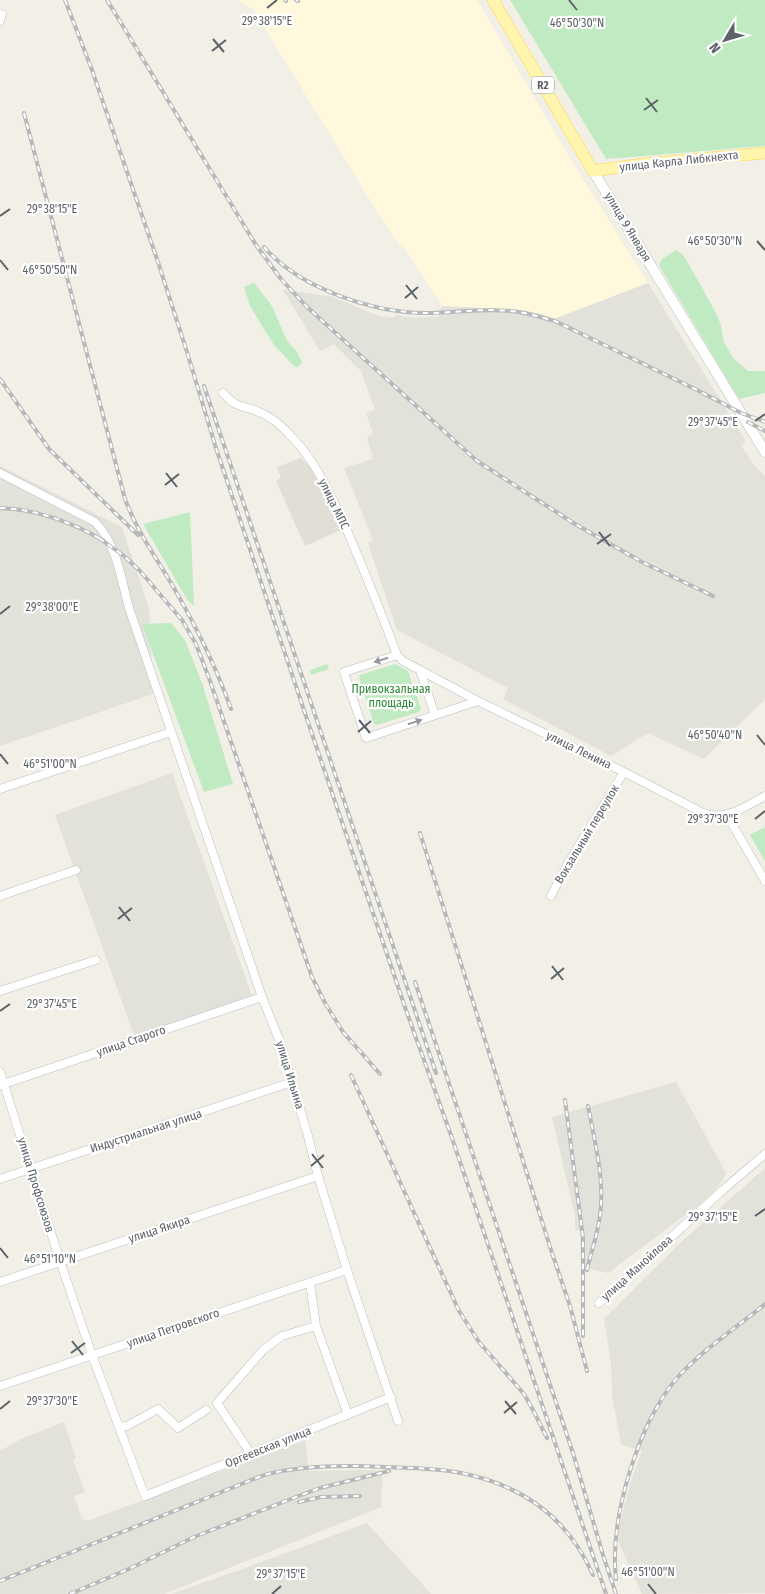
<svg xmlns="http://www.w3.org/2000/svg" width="765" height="1594" viewBox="0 0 765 1594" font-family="'Fira Sans Condensed',sans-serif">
<rect width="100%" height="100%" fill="#f1efe6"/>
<path fill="#fff8dd" d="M238 0H477L569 156 648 283 554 319 541 314 522 310 442 306 404 247 399 244 384 221H383L253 9Z"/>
<path fill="#e2e1da" d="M648 283 745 440V443L741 446 755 466H756L765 476V699L704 759 648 733 611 756 503 699 508 688 397 630 368 543 373 540 344 468 373 459 367 437 373 434 366 413 375 410 361 371 334 344 320 351 283 290 322 295 327 297 328 295 376 315 393 318 396 315 414 318 438 317 442 306 522 310 541 314 554 319Z
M0 466 122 527 149 608 153 694 0 746Z
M172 773 252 996 135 1038 55 815Z
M676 1082 726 1173 718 1187 704 1201 617 1266 613 1271 608 1273 581 1267 580 1230H575V1216L552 1117Z
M765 1168V1593L642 1594 618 1541 619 1527 630 1484 642 1451 622 1445 621 1443 612 1395 611 1361 604 1319 679 1244Z
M64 1422 76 1458 73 1460 85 1492 74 1496 82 1519 87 1521 305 1440 309 1471 379 1470 382 1477 381 1507 164 1594H0V1451L21 1439Z
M367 1523 431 1594H171L240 1570Z"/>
<path fill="#e1ded5" d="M301 458 311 468 341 530 305 546 276 481 281 478 277 467Z"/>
<path fill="#c0ebc2" d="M510 0H765V146L606 159Z
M676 250 684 256 715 311 721 325 723 340 734 359 748 371H765V393L739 399 659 265 662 259Z
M254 283 272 306 287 341 296 350 302 362 298 367 294 366 274 345 250 306 244 287Z
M190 512 194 606 188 601 143 524Z
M171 623 185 640 202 683 233 784 204 792 142 624Z
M327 664 329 669 311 675 310 670Z
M395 664 408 671 421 709 419 712 377 725 374 724 359 677 360 675Z
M765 827V861L750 835Z"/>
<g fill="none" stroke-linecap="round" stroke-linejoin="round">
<g stroke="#babec3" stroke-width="9">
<path id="street" d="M0 21 2 14
M223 393C237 409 243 405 259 412 272 417 283 427 292 437 317 463 331 496 346 528 364 570 381 612 397 655L403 661 478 701 624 772 703 813C725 822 746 806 765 796
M0 473 95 522C117 544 121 579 129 608L262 997 280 1042 308 1136 318 1176 347 1270 398 1421
M397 655 344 672 366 738 478 701
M420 670 435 715
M0 789 171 732
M727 815 765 881
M0 896 76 870
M551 896 568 863 624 772
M0 991 96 960
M0 1072 60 1261 92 1355 145 1496 391 1397
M1 1085 262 997
M0 1179 292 1082
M0 1282 318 1176
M599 1303 724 1189 765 1154
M316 1326 348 1415
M0 1386 347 1270
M119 1427 127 1426 158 1409 178 1428 206 1410
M251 1454 217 1403 263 1350 282 1336 316 1326 310 1282"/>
</g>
<g stroke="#b9bdc3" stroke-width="11">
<path id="secondary" d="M593 171 765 452"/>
</g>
<g stroke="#ffd451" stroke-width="12">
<path id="primary" d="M493 0 593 171 642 164 765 153"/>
</g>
<use href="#street" stroke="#fff" stroke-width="8"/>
<use href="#secondary" stroke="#fff" stroke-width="10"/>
<use href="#primary" stroke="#fff5ad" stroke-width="11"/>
<g stroke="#b7b8b9" stroke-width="4">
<path id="rail" d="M65 0 92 70 157 259 187 352 216 448 310 728 406 1010 452 1138 606 1594
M107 0 256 245 281 279 307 307 477 461 575 524 642 562 713 596
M285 0 286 1
M296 0 298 1
M24 113 125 499C137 532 158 560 175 590 197 628 216 667 231 709
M264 247C299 288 373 313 426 313 454 313 482 308 510 311 525 312 540 317 555 321L695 389 741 413 765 422
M0 379 49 449 138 535
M204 386 436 1073
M748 422 765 431
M0 508C36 509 74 523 104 541
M99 538 124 556 140 571 182 620 196 644 209 678 312 977 325 1003 343 1032 380 1074
M420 833 551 1250 570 1306 587 1371
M415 982 573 1453 603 1555 616 1594
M351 1075 459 1311 479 1342 524 1394 533 1410 547 1438
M565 1100 583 1238V1336
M587 1270C592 1248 600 1228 601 1205 603 1172 594 1138 588 1106
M299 1502 321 1497 360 1496
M616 1579C609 1519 638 1424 677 1378 702 1350 736 1328 765 1304
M0 1581 264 1475C302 1465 345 1465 385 1467 410 1468 436 1468 461 1473 522 1485 568 1518 593 1575
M70 1594 131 1568 194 1537 296 1497 320 1488 389 1471"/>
</g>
<use href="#rail" stroke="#fff" stroke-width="2" stroke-dasharray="5.5" stroke-linecap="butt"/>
</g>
<defs><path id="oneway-solid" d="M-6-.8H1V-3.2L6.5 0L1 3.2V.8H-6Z" transform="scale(1.25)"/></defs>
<g fill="#96999d">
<use href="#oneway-solid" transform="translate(381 660) rotate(162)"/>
<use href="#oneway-solid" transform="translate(415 722) rotate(-18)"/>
</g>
<path fill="none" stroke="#5d6268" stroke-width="2" d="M569 0 577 10M267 8 277 0M213 39 224 52M212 51 226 40M646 98 657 112M644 110 658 100M0 216 10 209M757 241 765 250M0 260 8 270M406 285 417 299M405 298 418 287M755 421 765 414M166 473 177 487M165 485 179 474M599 532 610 546M597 544 611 534M0 614 10 606M359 720 370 733M358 732 371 721M757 735 765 745M0 754 8 764M755 819 765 811M119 907 130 921M118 919 132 908M552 966 563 980M551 979 564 968M0 1011 10 1004M312 1154 323 1168M311 1166 324 1155M755 1216 765 1209M0 1248 8 1258M72 1341 83 1355M71 1353 85 1343M505 1401 516 1414M0 1409 10 1401M504 1413 517 1402M648 1584 656 1594M272 1594 281 1586"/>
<g text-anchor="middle" stroke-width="4.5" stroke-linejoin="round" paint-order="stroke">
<rect fill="#fff" stroke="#8e9195" stroke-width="1" x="532" y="76.5" width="22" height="17" rx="4"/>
<g font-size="11" font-weight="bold" fill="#5d6268">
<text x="543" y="89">R2</text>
</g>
<g font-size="12" fill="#5d6268" stroke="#fff">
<text transform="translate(679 161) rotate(-6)" y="4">улица Карла Либкнехта</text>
<text transform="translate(628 227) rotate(59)" y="4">улица 9 Января</text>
<text transform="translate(334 504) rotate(64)" y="4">улица МПС</text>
<text transform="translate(579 750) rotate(26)" y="4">улица Ленина</text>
<text transform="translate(587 834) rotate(-59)" y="4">Вокзальный переулок</text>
<text transform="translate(131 1041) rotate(-19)" y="4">улица Старого</text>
<text transform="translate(290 1075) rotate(73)" y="4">улица Ильина</text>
<text transform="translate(146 1131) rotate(-18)" y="4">Индустриальная улица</text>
<text transform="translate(36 1185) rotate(73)" y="4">улица Профсоюзов</text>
<text transform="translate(159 1229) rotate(-18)" y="4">улица Якира</text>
<text transform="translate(637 1268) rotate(-42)" y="4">улица Манойлова</text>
<text transform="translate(173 1328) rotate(-19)" y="4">улица Петровского</text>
<text transform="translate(268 1447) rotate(-22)" y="4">Оргеевская улица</text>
</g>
<g font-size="12" fill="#2d8734" stroke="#fff">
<text x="391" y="693">Привокзальная<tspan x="391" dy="14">площадь</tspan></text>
</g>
</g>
<g font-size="12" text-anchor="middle" fill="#5d6268" stroke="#fff" stroke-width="4.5" stroke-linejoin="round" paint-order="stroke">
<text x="267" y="25">29°38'15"E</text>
<text x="577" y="27">46°50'30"N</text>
<text x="52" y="213">29°38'15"E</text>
<text x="715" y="245">46°50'30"N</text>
<text x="50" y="274">46°50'50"N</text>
<text x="713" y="426">29°37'45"E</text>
<text x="52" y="611">29°38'00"E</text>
<text x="715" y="739">46°50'40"N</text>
<text x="50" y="768">46°51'00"N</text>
<text x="713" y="823">29°37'30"E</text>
<text x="52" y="1008">29°37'45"E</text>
<text x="713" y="1221">29°37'15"E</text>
<text x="50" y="1263">46°51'10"N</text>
<text x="52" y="1405">29°37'30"E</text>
<text x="648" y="1576">46°51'00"N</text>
<text x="281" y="1578">29°37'15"E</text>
</g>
<g transform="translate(725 40) rotate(232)" stroke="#ffffff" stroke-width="4" paint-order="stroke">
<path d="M0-4L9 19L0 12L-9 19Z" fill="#5d6268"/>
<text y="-8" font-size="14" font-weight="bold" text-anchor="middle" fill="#5d6268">N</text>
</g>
</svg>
